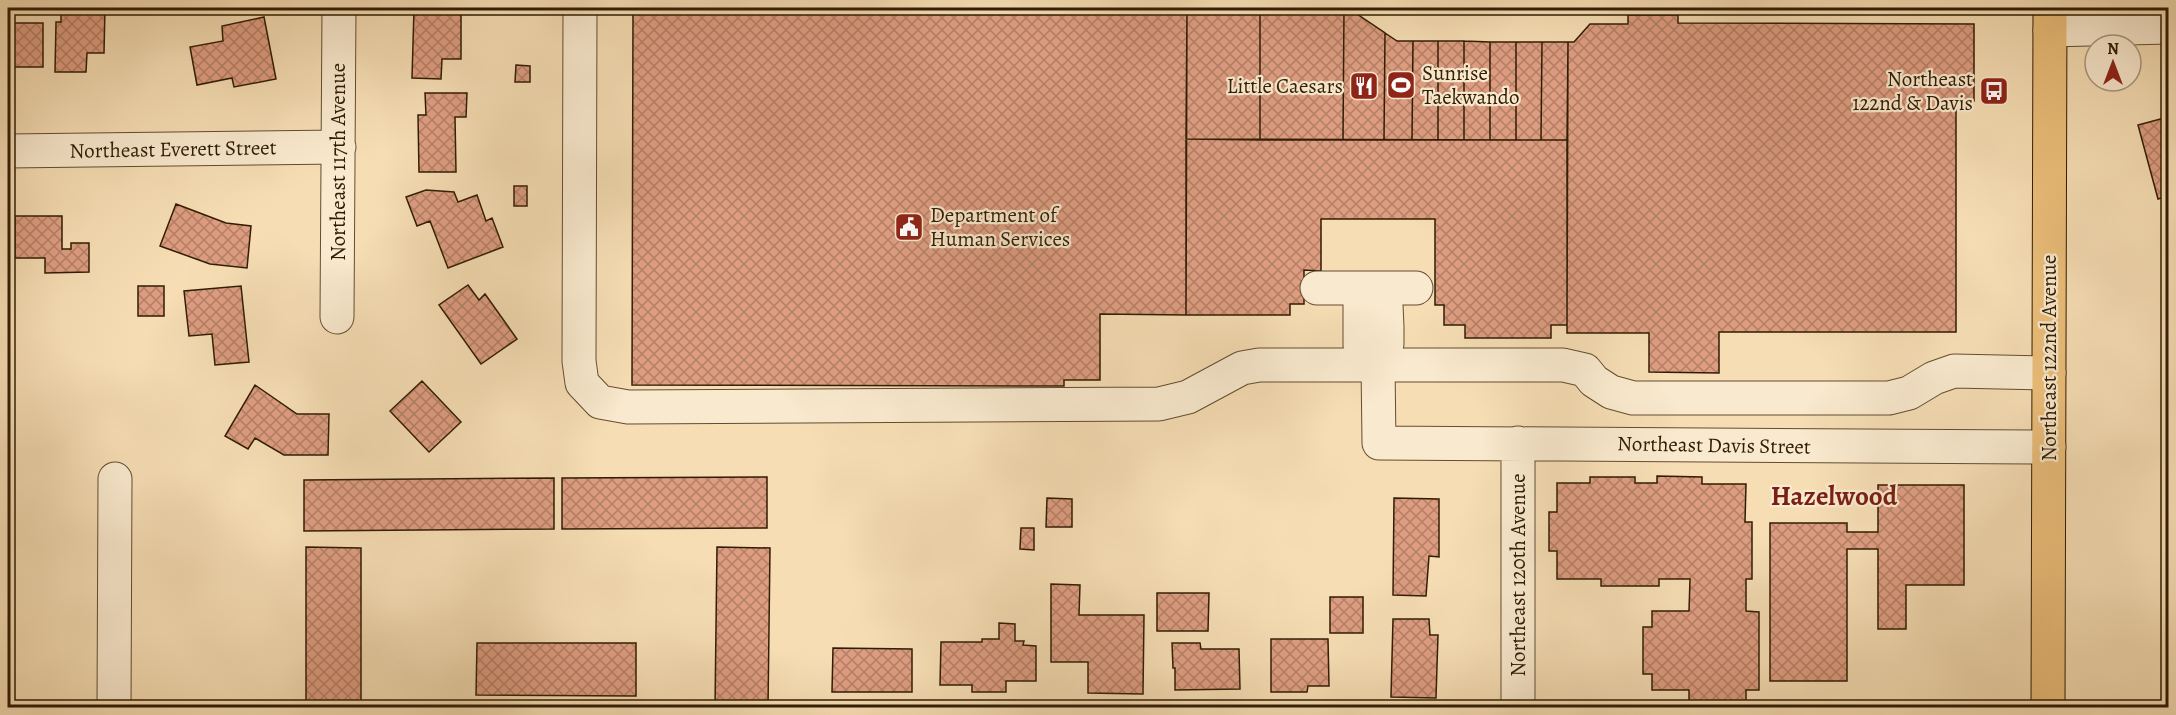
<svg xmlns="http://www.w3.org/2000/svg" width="2176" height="715" viewBox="0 0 2176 715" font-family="Alegreya,serif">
<defs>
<pattern id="building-cross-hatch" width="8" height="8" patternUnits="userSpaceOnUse" patternTransform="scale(1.5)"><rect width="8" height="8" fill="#de9d81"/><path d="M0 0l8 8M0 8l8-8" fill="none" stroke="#b47f67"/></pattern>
</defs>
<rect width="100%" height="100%" fill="#f6ddb4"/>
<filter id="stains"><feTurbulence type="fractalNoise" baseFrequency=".00333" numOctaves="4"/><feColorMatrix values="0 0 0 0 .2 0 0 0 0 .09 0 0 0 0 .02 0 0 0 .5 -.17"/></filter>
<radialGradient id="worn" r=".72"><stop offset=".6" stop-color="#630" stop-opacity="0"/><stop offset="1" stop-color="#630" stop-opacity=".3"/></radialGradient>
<path fill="url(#building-cross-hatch)" stroke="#301d04" stroke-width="1.5" d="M61 8H105L104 53H87L86 72H55L56 22H61Z
M633 8H1187L1186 315 1100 314V380H1064V386L632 385Z
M1187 8H1260V140L1186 139Z
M1260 8H1344L1343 140H1260Z
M1344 8H1348L1385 33 1384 140H1343Z
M414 9 461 10V59H442L441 79 412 78Z
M8 11H10V23H43V67H13V72H8Z
M1628 15H1678V23L1974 24V101H1956V332H1719V373L1649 372V333H1567L1568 42H1574L1590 24H1628Z
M264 17 276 79 234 87 232 78 197 85 190 47 223 41 222 26Z
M1385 33 1397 41H1413L1412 140H1384Z
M1413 41H1438V140H1412Z
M1438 41H1464V140H1438Z
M1464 41 1490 42V140H1464Z
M1490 42H1516V140H1490Z
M1516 42H1542L1541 140H1516Z
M1542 42H1568L1567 140H1541Z
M516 65 530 66V82H515Z
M425 93H467L466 117H455L456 172H419L418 115H426Z
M2168 117V196L2158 199 2138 125Z
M1186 139 1567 140V325H1551V338H1465V325H1444V305H1435V219H1321V271L1304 270V304H1290V315H1186Z
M514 186H527V206H514Z
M426 190 454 192 458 202 477 195 486 221 492 218 503 247 448 268 430 221 417 226 406 197Z
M176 204 226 223 251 226 247 268 210 264 160 246Z
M15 216H62V249H71V243H89V272L45 273V258H15Z
M468 285 479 300 485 294 517 339 481 364 439 305Z
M138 286H164V316H138Z
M241 286 249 362 215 365 212 334 189 336 184 291Z
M8 367H11L10 380H8Z
M422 381 461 422 429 452 390 411Z
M255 385 297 414H329L328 455H284L255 438 248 449 225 436Z
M1657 476 1702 477V484H1746L1745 522H1752V579H1746V611L1759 612V690H1746V708H1689V690H1652V674H1643V627H1652V611H1689L1690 579H1659V586H1601V579H1557V551H1549V512H1557V483H1590V477H1635V483H1657Z
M767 477V528L562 529V478Z
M554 478V529L304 531V480Z
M1878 485H1964V585H1906V629H1878V549H1847V681H1770V523H1847V532H1878Z
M1047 498 1072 499V527H1046Z
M1394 498 1439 499V557L1429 556 1426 596 1393 595Z
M1021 528H1034V550L1020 549Z
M306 547 361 548V708H306Z
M717 547 770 548 768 708H715Z
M1051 584 1080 585 1079 615H1144L1143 694 1088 693V662H1051Z
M1157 593H1209L1208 631H1157Z
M1330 597H1363V633H1330Z
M1393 619H1429L1430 635H1438L1436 698 1391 697Z
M999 623 1015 624V641H1024L1023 645 1036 646V681H1006V692H972V685H940L941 642H982V639H999Z
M1271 639H1328L1329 686H1308L1307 692H1271Z
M477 643H636V696L476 695Z
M1172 643H1200L1201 649H1239L1240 689 1175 690V668H1173Z
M833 648 912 649V692H832Z"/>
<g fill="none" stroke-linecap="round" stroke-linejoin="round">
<g stroke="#624d30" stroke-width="35">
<path id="minor" d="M580 8 579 361 582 383 600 402 628 407 1159 404 1188 397 1242 368 1259 365H1563L1585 370 1594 381 1611 392 1633 398H1889L1909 393 1934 378 1954 371 2049 373
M2050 30 2168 27
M8 151 339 147
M1317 288H1416
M337 317 339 8
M1378 365 1360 345V304L1374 288 1386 305 1387 327V344L1378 365 1379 443 2049 447
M114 708 115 479
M1518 708V443"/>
</g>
<g stroke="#301d04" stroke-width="35">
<path id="major" d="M2048 708 2050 8"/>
</g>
<use href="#minor" stroke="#f9e9ce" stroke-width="33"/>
<use href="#major" stroke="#ebbe7a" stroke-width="33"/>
</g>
<defs>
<g id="stadium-square" transform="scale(1.5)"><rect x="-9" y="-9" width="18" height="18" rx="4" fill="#8f2418" stroke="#f9e9ce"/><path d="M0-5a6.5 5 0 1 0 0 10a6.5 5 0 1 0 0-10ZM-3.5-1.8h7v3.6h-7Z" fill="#fff"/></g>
<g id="restaurant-square" transform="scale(1.5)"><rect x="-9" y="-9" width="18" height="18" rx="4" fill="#8f2418" stroke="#f9e9ce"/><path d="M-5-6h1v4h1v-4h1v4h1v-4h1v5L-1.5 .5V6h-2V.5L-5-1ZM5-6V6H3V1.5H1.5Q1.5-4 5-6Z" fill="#fff"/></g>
<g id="bus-square" transform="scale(1.5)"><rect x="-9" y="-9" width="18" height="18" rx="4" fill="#8f2418" stroke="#f9e9ce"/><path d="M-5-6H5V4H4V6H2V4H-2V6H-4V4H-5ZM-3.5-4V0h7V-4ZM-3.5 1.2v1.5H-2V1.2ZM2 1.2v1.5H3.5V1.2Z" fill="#fff"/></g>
<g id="civic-square" transform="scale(1.5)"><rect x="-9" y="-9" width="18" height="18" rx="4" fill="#8f2418" stroke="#f9e9ce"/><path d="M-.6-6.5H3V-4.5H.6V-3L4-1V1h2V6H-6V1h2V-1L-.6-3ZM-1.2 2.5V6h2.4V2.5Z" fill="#fff"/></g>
</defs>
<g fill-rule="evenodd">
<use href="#stadium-square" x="1401" y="85"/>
<use href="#restaurant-square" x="1364" y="86"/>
<use href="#bus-square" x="1994" y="91"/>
<use href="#civic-square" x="909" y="227"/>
</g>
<g text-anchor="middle" stroke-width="4.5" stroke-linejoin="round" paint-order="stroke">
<g font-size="21" fill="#301d04" stroke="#f9e9ce" text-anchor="start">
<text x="1422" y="80">Sunrise<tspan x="1422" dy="24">Taekwando</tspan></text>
<text x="1973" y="86" text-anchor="end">Northeast<tspan x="1973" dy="24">122nd &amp; Davis</tspan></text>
<text x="1343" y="93" text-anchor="end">Little Caesars</text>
<text x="930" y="222">Department of<tspan x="930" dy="24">Human Services</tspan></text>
</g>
<g font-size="21" fill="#301d04" stroke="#f9e9ce">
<text transform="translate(173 149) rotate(-1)" y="7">Northeast Everett Street</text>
<text transform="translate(338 162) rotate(-90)" y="7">Northeast 117th Avenue</text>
<text transform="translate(2049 358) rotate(-90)" y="7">Northeast 122nd Avenue</text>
<text transform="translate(1714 445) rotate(1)" y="7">Northeast Davis Street</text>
<text transform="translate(1518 575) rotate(-90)" y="7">Northeast 120th Avenue</text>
</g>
<g font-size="27" font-weight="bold" fill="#7a1f14" stroke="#f9e9ce">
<text x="1834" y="505">Hazelwood</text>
</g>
</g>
<rect width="2176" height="715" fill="none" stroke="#f6ddb4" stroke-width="30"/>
<rect x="9" y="9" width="2158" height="697" fill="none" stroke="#301d04" stroke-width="3"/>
<rect x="15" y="15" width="2146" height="685" fill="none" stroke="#301d04" stroke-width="1.5"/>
<g transform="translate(2113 63)"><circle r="28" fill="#f9e9ce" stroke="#a9977d" stroke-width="1.5"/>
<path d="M0-4.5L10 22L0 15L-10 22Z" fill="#8f2418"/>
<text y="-9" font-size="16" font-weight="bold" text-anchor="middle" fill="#301d04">N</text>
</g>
<rect width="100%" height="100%" filter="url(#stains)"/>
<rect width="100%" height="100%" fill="url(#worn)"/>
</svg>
